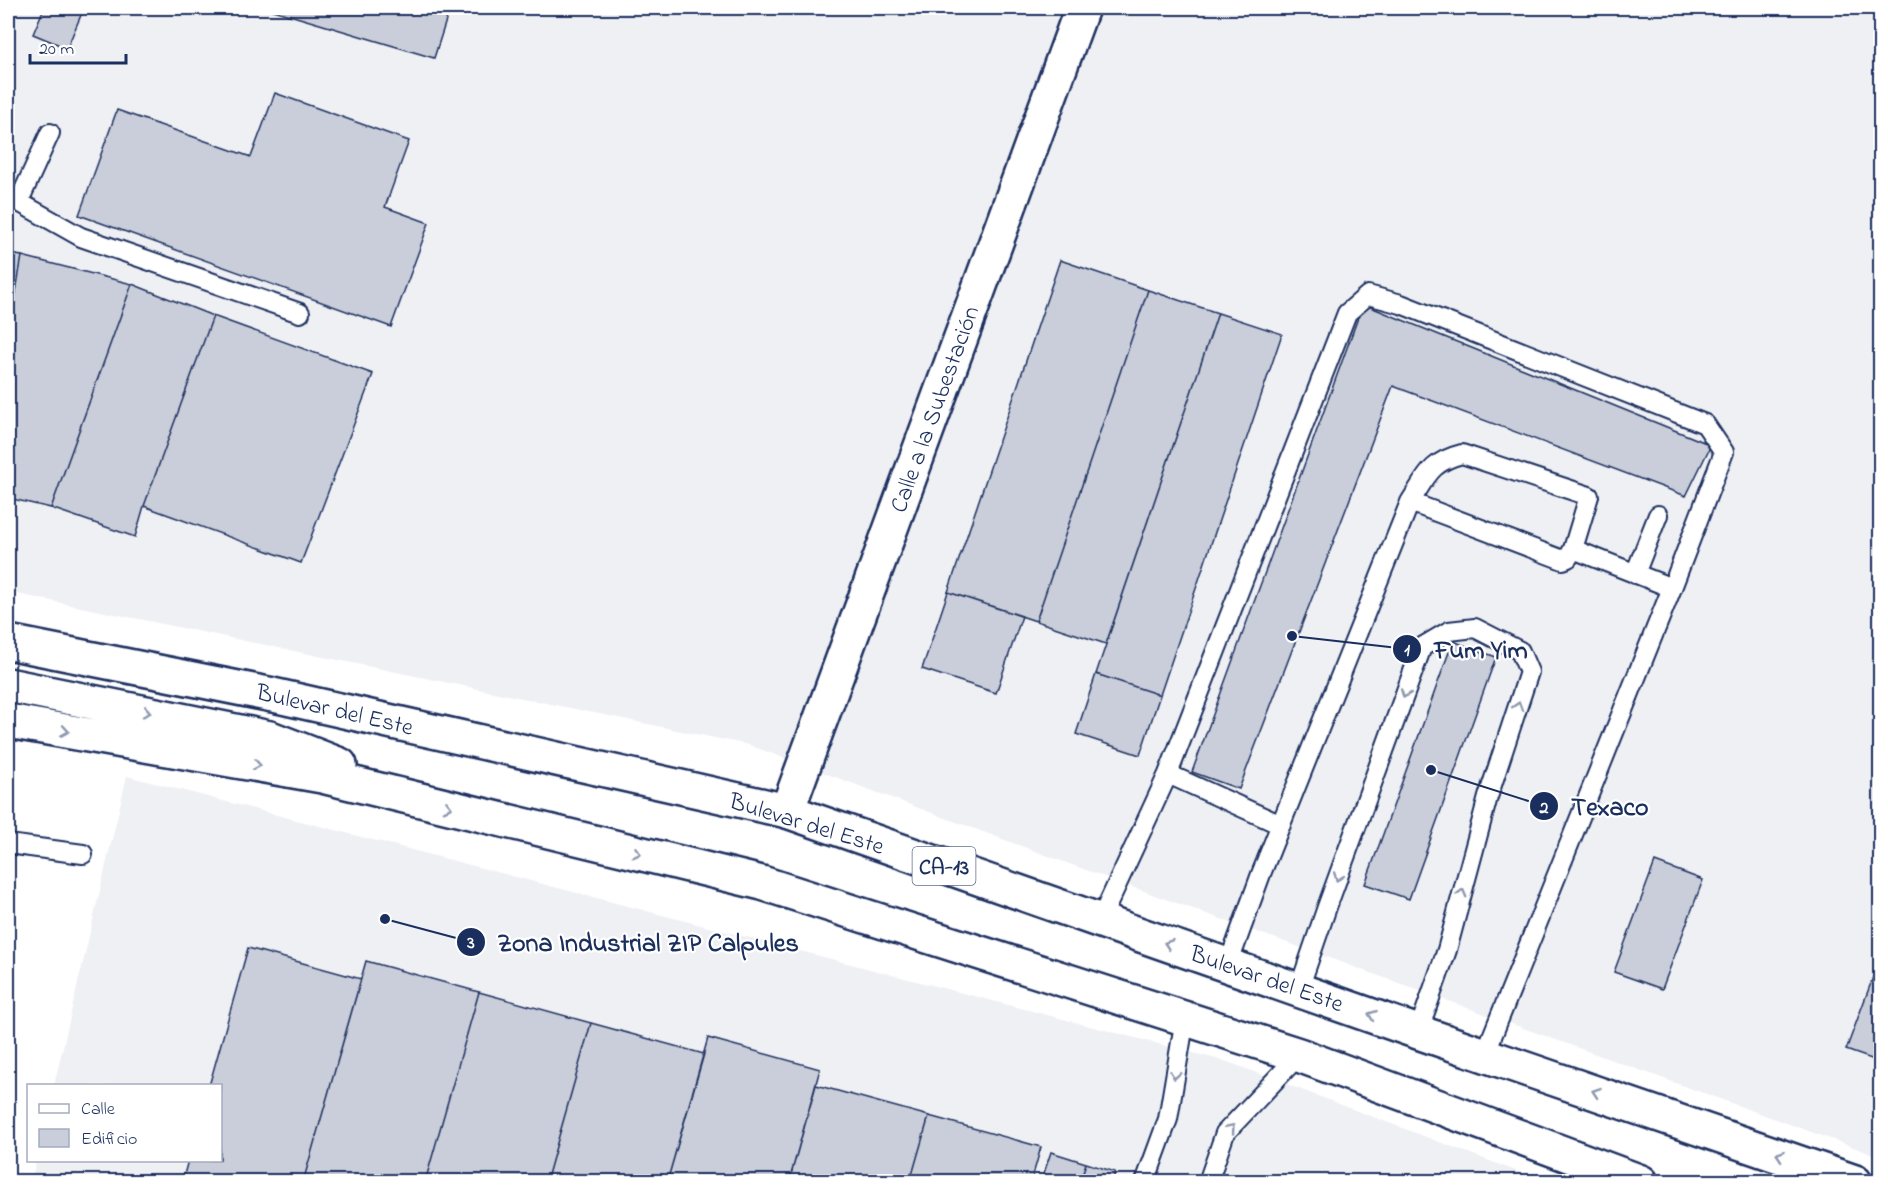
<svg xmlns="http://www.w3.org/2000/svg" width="1888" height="1189" viewBox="0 0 1888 1189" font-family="'Indie Flower',sans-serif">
<rect width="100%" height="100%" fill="#fff"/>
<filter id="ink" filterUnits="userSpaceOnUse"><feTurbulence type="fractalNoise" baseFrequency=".0167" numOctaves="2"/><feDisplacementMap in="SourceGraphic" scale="12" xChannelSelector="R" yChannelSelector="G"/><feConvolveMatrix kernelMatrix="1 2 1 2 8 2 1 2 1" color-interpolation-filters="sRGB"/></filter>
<g filter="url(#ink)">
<path fill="#eff0f4" d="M8 8H1880V1138L1875 1155 1102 876 749 745 8 592Z
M127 776 1228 1062 1542 1181 31 1182 36 1161 220 1160V1086L54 1085Z"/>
<path fill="#caceda" stroke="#1b2f5e" stroke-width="1.5" d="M44 8H84L67 48 33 34Z
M266 8H450L434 58Z
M275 93 409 141 385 207 429 223 391 327 79 215 117 110 251 157Z
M8 254 22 256 8 339Z
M22 256 132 284 51 508 8 498V339Z
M1060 260 1148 290 1036 621 948 592Z
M132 284 213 316 144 506 135 537 51 508Z
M1148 290 1218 313 1106 644 1036 621Z
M1363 304 1711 445 1686 496 1393 386 1239 789 1192 772Z
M1218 313 1282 334 1160 695 1096 674Z
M213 316 373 374 301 563 144 506Z
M948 592 1022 616 996 693 922 669Z
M1453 641 1496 657 1409 899 1365 884Z
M1096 674 1160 695 1140 755 1076 734Z
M1655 862 1703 880 1662 989 1614 972Z
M248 948 361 979 303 1182H182L188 1160H220V1086H209Z
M366 961 479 992 425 1182H303Z
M1878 964 1880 965V1062L1846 1050Z
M479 992 591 1023 546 1182H425Z
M591 1023 704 1054 667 1182H546Z
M708 1038 820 1069 789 1182H667Z
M816 1085 929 1116 910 1182H789Z
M929 1116 1041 1147 1031 1182H910Z
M1051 1152 1086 1163 1080 1182H1041Z
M1086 1163 1115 1172 1112 1182H1080Z"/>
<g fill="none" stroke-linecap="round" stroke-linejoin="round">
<g stroke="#1b2f5e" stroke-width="22">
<path id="lane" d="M8 196 81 237 300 313
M19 201 50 133
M1410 502 1563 560 1568 558 1573 549
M1635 574 1658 515
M1168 774 1281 825
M8 844 83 854
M1100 921 1168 774 1347 313 1368 295 1401 304 1705 424 1724 452 1672 588 1485 1054
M1228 965 1261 874 1410 502C1427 476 1430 462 1462 454L1589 496 1573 549 1672 588
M1299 989 1327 907 1422 647 1449 631 1475 628 1520 651 1529 672 1488 797 1447 950 1418 1032
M1145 1182 1168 1119 1185 1018
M1208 1182 1225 1133 1299 1055"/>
</g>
<g stroke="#1b2f5e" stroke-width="38">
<path id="street" d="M787 811 1082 8"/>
</g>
<g stroke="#1b2f5e" stroke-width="38">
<path id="highway" d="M8 642 273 695 787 811 1418 1032 1855 1182
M8 685 270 738 340 765
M8 721 322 776 762 883 1299 1055 1641 1182"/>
</g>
<use href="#lane" stroke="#fff" stroke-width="18"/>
<use href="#street" stroke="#fff" stroke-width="33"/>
<use href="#highway" stroke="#fff" stroke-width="33"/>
</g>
<defs><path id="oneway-chevron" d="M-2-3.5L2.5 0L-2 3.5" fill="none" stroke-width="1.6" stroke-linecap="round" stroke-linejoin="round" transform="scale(1.5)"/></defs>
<g stroke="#8d97ae">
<use href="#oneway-chevron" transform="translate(1405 694) rotate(110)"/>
<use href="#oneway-chevron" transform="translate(1518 706) rotate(-72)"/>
<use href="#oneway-chevron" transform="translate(147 712) rotate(12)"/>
<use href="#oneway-chevron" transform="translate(65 731) rotate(10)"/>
<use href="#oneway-chevron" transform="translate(257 765) rotate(10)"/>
<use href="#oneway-chevron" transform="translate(448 807) rotate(14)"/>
<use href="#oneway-chevron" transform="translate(637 853) rotate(14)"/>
<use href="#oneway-chevron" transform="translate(1338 877) rotate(110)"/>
<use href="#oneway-chevron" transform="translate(1462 893) rotate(-75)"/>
<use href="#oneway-chevron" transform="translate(1168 944) rotate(-161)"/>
<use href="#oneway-chevron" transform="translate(1372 1015) rotate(-160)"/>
<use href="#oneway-chevron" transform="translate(1175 1075) rotate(99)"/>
<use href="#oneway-chevron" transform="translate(1596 1092) rotate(-161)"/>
<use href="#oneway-chevron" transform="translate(1231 1128) rotate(-50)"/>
<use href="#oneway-chevron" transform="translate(1780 1155) rotate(-161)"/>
</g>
</g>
<g text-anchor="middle" stroke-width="4.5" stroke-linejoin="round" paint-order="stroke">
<rect fill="#fff" stroke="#5f6d8e" stroke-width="1.5" x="912.5" y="847" width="63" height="38" rx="4.5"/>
<g font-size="22" font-weight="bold" fill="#1b2f5e">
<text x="944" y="874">CA-13</text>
</g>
<g font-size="24" fill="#1b2f5e" stroke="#fff">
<text transform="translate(934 409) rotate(-70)" y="8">Calle a la Subestación</text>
<text transform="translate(335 709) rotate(13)" y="8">Bulevar del Este</text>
<text transform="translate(807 823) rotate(17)" y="8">Bulevar del Este</text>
<text transform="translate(1267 978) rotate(19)" y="8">Bulevar del Este</text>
</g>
</g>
<path fill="none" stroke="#1b2f5e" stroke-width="2" d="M1292 636L1407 649M1431 770L1544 806M385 919L471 942"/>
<g fill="#1b2f5e" stroke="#fff" stroke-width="2">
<circle cx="1292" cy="636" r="6"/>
<circle cx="1431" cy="770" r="6"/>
<circle cx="385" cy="919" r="6"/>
<circle cx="1407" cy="649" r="15"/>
<circle cx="1544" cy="806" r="15"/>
<circle cx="471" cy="942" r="15"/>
</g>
<g font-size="18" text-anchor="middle" font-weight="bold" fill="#fff">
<text x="1407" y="655">1</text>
<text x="1544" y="813">2</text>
<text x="471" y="948">3</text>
</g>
<g font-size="26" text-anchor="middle" font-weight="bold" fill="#1b2f5e" stroke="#fff" stroke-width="4.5" stroke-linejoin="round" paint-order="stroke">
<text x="1481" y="658">Fum Yim</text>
<text x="1610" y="815">Texaco</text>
<text x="648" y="951">Zona Industrial ZIP Calpules</text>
</g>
<rect width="1888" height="1189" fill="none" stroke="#fff" stroke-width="30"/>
<rect x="15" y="15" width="1858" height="1159" fill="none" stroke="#1b2f5e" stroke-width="2" filter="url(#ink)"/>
<rect x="27" y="1084" width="195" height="78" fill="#ffffff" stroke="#a4acbf" stroke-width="1.5"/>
<rect x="39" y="1104" width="30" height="9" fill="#ffffff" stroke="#a4acbf" stroke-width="1.5"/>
<text x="81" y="1114" font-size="18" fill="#1b2f5e">Calle</text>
<rect x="39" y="1129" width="30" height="18" fill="#caceda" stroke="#a4acbf" stroke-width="1.5"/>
<text x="81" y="1144" font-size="18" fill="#1b2f5e">Edificio</text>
<path d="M30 54v9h96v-9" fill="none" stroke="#1b2f5e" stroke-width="3"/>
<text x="39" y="54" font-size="18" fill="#1b2f5e" stroke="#ffffff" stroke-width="4.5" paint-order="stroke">20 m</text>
</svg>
